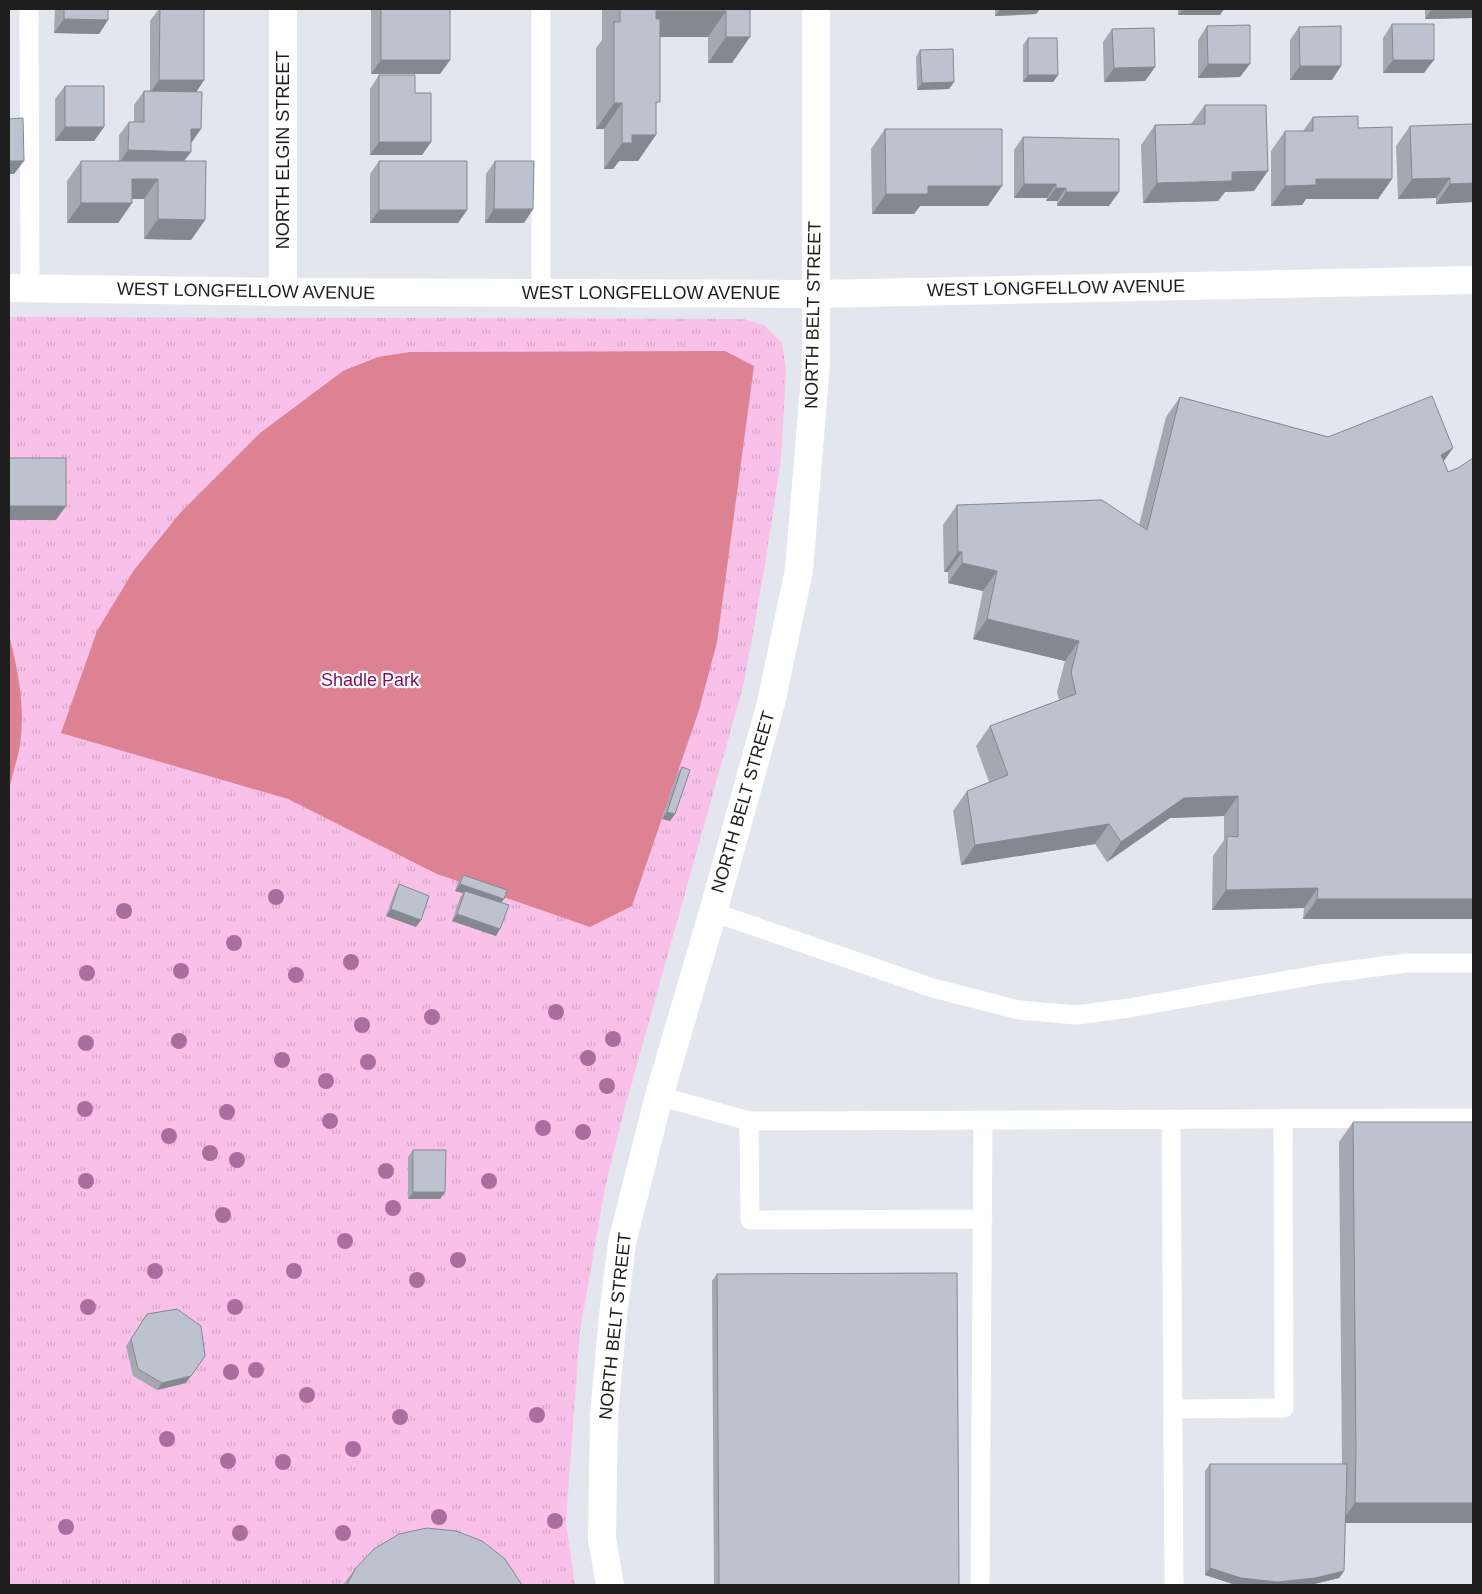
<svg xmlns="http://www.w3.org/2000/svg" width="1482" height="1594" viewBox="0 0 1482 1594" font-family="Helvetica,sans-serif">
<defs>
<pattern id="park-tufts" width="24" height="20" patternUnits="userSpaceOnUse" patternTransform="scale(1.25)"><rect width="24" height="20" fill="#f9c0e9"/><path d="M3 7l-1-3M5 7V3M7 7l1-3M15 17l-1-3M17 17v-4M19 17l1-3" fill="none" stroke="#d5a5c7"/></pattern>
</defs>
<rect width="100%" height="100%" fill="#e3e5ef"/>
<path fill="url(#park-tufts)" d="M9 317 743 319 764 325 782 343 786 370 781 459 765 565 744 683 623 1114 605 1188 580 1331 571 1451 566 1523 575 1585H9Z"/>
<path fill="#dd8293" d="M725 351 754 366 717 642 699 710 632 906 590 927 437 874 288 799 61 733 97 631 134 570 180 513 260 433 343 371 378 357 410 352Z
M9 635C19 674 27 714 18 755 15 766 12 777 9 789Z"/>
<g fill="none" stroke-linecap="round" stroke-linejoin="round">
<path stroke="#fff" stroke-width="19" d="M29 9 30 288
M541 9V292
M713 912 933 988 1019 1010 1076 1015 1129 1008 1321 974 1407 963H1473
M659 1096 749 1121 1473 1118
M1171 1119 1174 1585
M749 1121 750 1220 983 1219
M1173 1409 1284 1408 1283 1118
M980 1585 983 1120"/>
<path stroke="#fff" stroke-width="28" d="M9 288 283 292 815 294 1473 280
M283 292V9"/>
<path stroke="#fff" stroke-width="28" d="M610 1585 602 1539 604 1416 613 1316 622 1243 659 1096 713 912 771 703 799 570 816 364V9"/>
</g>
<g fill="#aa6e9e">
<circle cx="276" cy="897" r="8"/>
<circle cx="124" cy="911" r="8"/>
<circle cx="234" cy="943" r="8"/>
<circle cx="351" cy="962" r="8"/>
<circle cx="181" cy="971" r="8"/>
<circle cx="87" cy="973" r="8"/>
<circle cx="296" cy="975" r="8"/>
<circle cx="556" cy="1012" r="8"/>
<circle cx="432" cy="1017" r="8"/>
<circle cx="362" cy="1025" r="8"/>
<circle cx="613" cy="1039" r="8"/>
<circle cx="179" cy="1041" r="8"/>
<circle cx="86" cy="1043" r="8"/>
<circle cx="588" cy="1058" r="8"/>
<circle cx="282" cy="1060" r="8"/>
<circle cx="368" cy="1062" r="8"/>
<circle cx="326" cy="1081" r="8"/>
<circle cx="607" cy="1086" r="8"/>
<circle cx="85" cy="1109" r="8"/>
<circle cx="227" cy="1112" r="8"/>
<circle cx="330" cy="1121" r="8"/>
<circle cx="543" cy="1128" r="8"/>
<circle cx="583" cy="1132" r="8"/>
<circle cx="169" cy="1136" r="8"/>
<circle cx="210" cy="1153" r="8"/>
<circle cx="237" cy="1160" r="8"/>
<circle cx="386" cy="1171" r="8"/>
<circle cx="86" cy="1181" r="8"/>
<circle cx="489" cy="1181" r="8"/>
<circle cx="393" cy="1208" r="8"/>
<circle cx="223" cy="1215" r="8"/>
<circle cx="345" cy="1241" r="8"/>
<circle cx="458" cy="1260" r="8"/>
<circle cx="155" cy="1271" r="8"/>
<circle cx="294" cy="1271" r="8"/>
<circle cx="417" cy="1280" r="8"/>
<circle cx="88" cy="1307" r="8"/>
<circle cx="235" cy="1307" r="8"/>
<circle cx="256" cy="1370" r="8"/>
<circle cx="231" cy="1372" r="8"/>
<circle cx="307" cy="1395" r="8"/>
<circle cx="537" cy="1415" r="8"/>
<circle cx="400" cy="1417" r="8"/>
<circle cx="167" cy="1439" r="8"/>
<circle cx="353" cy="1449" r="8"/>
<circle cx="228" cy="1461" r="8"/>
<circle cx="283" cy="1462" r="8"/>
<circle cx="439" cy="1517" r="8"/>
<circle cx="555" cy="1521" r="8"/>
<circle cx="66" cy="1527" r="8"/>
<circle cx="240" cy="1533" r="8"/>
<circle cx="343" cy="1533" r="8"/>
</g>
<path fill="#a3a8b1" d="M55 9H108V20L99 34 54 33Z
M159 9H204V80L196 92 192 142H191L184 161 205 220 191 240 144 239V199H132V203L118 223H67V181L81 161H119V135L129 122H134V105L144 91H150V21Z
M371 9H450V60L440 74H371Z
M602 9H750L732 63H708V37H660L656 107 638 161H619L613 169H604V129H596V48L602 40Z
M995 9H1040L1036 14 995 16Z
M1178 9H1224L1220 15H1178Z
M1425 9H1473V17L1472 18 1425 19Z
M1392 24 1424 73H1383V38Z
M1207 26 1240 77 1198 78V40Z
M1299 27 1332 80H1290V40Z
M1112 29 1155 67 1145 81 1104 82 1103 42Z
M1028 38 1058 75 1053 82H1023V45Z
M920 50 954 82 949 89 917 90 916 57Z
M379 75 431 142 422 155H370V89Z
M65 86 104 127 94 141H55V99Z
M1205 105 1254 191 1225 192 1218 201 1143 203 1141 145 1155 125 1191 124Z
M1313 117 1358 128 1392 179 1378 199H1306L1302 205 1271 206V151L1285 131H1303Z
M1410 126 1473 202 1436 204V198L1398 199 1396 146Z
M885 129 988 206H920L914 214H872L871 149Z
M1023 137 1109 206H1057V201H1046L1047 198H1014V150Z
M379 161 467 210 458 223H370V174Z
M495 161 533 209 524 223H485L486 174Z
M1180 397 1328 437 1444 462 1473 919H1303L1304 908 1212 910 1213 856 1224 840V816L1170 818 1107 862 1095 844 961 865 953 811 967 791 989 782 976 746 990 726 1059 700 1057 692 1065 661 973 639 983 591 948 583V572H944L943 525 957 505 1139 525 1166 417Z
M682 767 675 814 670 821 662 819 677 774Z
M463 875 504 899 501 903 496 936 452 921 460 898 463 893 455 891 458 882Z
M399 884 416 927 386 916 395 891Z
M1353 1122 1473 1523H1345L1344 1571 1339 1578 1310 1585H1236L1205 1575V1471L1210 1464H1342L1339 1142Z
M413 1150 445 1192 440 1199H408V1157Z
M717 1274 959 1585H714L712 1281Z
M147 1314 186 1383 157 1390 133 1376 126 1346Z
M355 1569 522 1585H343Z"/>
<path fill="#848890" d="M1000 9H1040L1036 14 995 16Z
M1183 9H1224L1220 15H1178Z
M1432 9H1473V17L1472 18 1425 19Z
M656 11H726L708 37H637Z
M64 19 108 20 99 34 54 33Z
M726 37H750L732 63H708Z
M381 60H450L440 74H371Z
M1393 60H1434L1424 73H1383Z
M1208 64H1250L1240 77 1198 78Z
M1300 66H1341L1332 80H1290Z
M1155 67 1145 81 1104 82 1114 68Z
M1028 75H1058L1053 82H1023Z
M159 80H204L195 94 150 93Z
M954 82 949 89 917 90 922 83Z
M614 103H622L604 129H596Z
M65 127H104L94 141H55Z
M191 129H201L192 142H182Z
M632 135H656L638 161H619L613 169H604L622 143Z
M379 142H431L422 155H370Z
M128 150 191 152 181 165 119 164Z
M9 161H24L14 174H9Z
M1268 171 1254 191 1225 192 1218 201 1143 203 1157 183 1232 172Z
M1450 178 1436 198 1398 199 1412 179Z
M132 179H158L144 199H118Z
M1316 179H1392L1378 199H1306L1302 205 1271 206 1285 186Z
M1473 183V202L1436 204 1450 184Z
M1024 184H1056L1047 198H1014Z
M928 186H1002L988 206H920L914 214H872L886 194Z
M1056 188H1066L1057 201H1046Z
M1066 192H1119L1109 206H1057Z
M81 203H132L118 223H67Z
M494 209H533L524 223H485Z
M379 210H467L458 223H370Z
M158 219 205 220 191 240 144 239Z
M1453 448 1439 468 1441 455Z
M9 506H66L56 520H9Z
M958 552H962L948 572H944Z
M962 563 997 571 983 591 948 583Z
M987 619 1079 641 1065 661 973 639Z
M1238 796 1224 816 1170 818 1107 862 1121 842 1184 798Z
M667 812 675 814 670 821 662 819Z
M1109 824 1095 844 961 865 975 845Z
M460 884 504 899 499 905 465 891 463 893 455 891Z
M1318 888 1304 908 1212 910 1226 890Z
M1317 899H1473V919H1303Z
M391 909 421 920 416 927 386 916Z
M457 914 500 929 496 936 452 921Z
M413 1192H445L440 1199H408Z
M205 1356 186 1383 157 1390 162 1383Z
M1355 1503H1473V1523H1341Z
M1210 1568 1344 1571 1339 1578 1310 1585H1236L1205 1575Z"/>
<path fill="#bdc3ce" stroke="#848890" d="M64 9H108V20L64 19Z
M160 9H204V80H159Z
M381 9H450V60H381Z
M620 9H750V37H726V11H656V19H660V102H656V135H632V143H622V103H614V22H620Z
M1392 24H1434V60H1393Z
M1250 25V64H1208L1207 26Z
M1341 26V66H1300L1299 27Z
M1154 28 1155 67 1114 68 1112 29Z
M1028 38H1057L1058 75H1028Z
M953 49 954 82 922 83 920 50Z
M379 75H415V93H431V142H379Z
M65 86H104V127H65Z
M144 91 202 92 201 129H191V152L128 150 129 122H144Z
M1205 105H1266L1268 171 1232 172V181L1157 183 1155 125 1205 124Z
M1358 116V128L1392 127V179H1316V185L1285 186V131H1313V117Z
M23 118 24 161H9V119Z
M1473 124V183L1450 184V178L1412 179 1410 126Z
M885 129H1002V186H928V194H886Z
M1023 137 1119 139V192H1066V188H1056V184H1024Z
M81 161H206L205 220 158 219V179H132V203H81Z
M379 161H467V210H379Z
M495 161H534L533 209H494Z
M1432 396 1453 448 1441 455 1448 472 1458 468 1473 458V899H1317L1318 888 1226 890 1227 836 1238 837V796L1184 798 1121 842 1109 824 975 845 967 791 1008 775 990 726 1076 694 1071 672 1079 641 987 619 997 571 962 563V552H958L957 505 1102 500 1147 530 1180 397 1328 437Z
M9 458H66V506H9Z
M682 767 690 770 675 814 667 812Z
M463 875 507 890 504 899 460 884Z
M399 884 429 896 421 920 391 909Z
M465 891 509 905 500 929 457 914Z
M1353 1122H1473V1503H1355L1356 1451Z
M413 1150H446L445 1192H413Z
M957 1273 959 1585H719L717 1274Z
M177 1309 201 1326 205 1356 191 1376 162 1383 138 1369 131 1339 147 1314Z
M1210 1464H1347L1344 1571 1315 1578 1277 1582 1241 1578 1210 1568Z
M427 1528 456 1531 482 1541 505 1559 522 1585H347L355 1569 374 1549 399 1534Z"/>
<g text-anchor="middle" stroke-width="4.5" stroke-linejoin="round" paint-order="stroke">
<g font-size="18" fill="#1e1e1e" stroke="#fff">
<text transform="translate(283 150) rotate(-90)" y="6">NORTH ELGIN STREET</text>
<text transform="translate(1056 288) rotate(-1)" y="6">WEST LONGFELLOW AVENUE</text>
<text transform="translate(246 291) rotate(1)" y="6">WEST LONGFELLOW AVENUE</text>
<text x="651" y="299">WEST LONGFELLOW AVENUE</text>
<text transform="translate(813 315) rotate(-89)" y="6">NORTH BELT STREET</text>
<text transform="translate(743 802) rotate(-74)" y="6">NORTH BELT STREET</text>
<text transform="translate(615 1326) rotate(-84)" y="6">NORTH BELT STREET</text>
</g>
<g font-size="18" fill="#7b0d5c" stroke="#fff">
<text x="370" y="686">Shadle Park</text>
</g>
</g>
<rect width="1482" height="1594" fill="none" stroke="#1e1e1e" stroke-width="20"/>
</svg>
